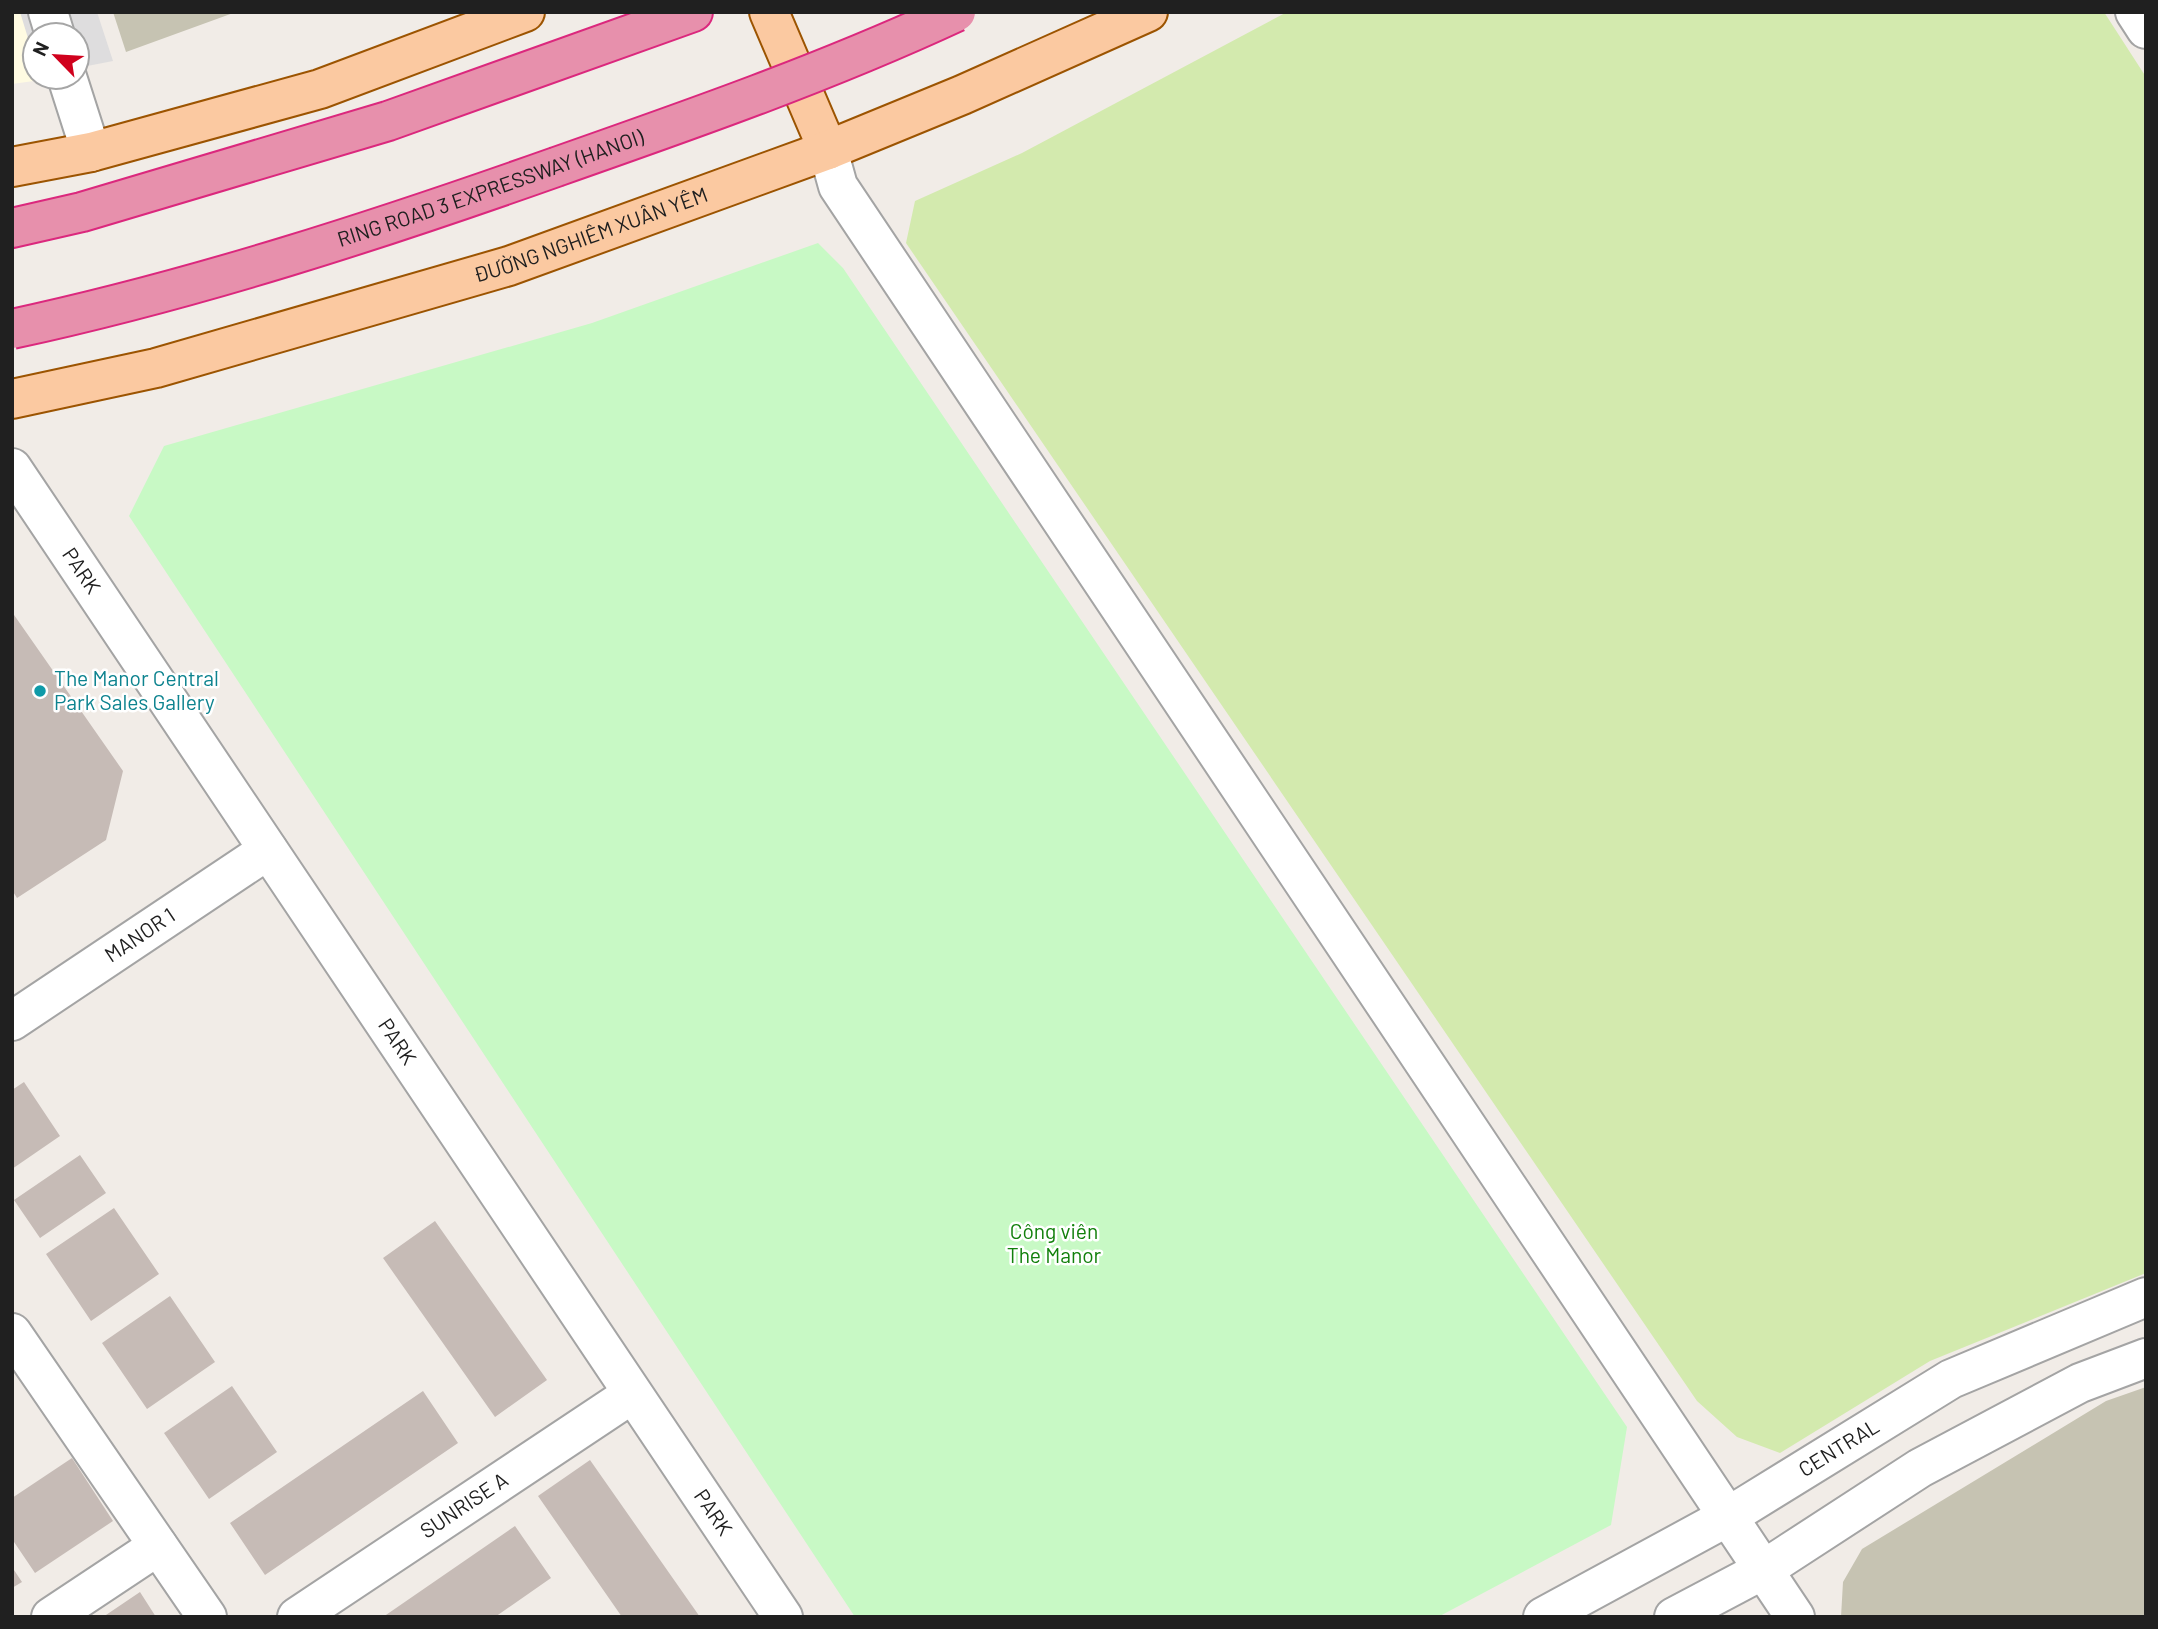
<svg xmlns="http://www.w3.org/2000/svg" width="2158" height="1629" viewBox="0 0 2158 1629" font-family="Barlow,sans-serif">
<rect width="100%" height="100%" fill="#f1ece7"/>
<path fill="#deddde" d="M12 12H97L113 61 77 68V35H35V75Z"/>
<path fill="#fffbe2" d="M12 12H20L35 61V77L41 80 12 84Z"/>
<path fill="#c6c3b2" d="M113 12H236L126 52Z
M2146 1387V1617H1841L1843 1582 1862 1549 2106 1401Z"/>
<path fill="#d3eaae" d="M1287 12H2104L2146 77V1273L1930 1361 1780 1453 1737 1437 1697 1401 906 243 915 201 1022 153Z"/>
<path fill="#c8f9c5" d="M818 243 843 268 1627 1427 1611 1525 1438 1617H855L129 516 164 446 592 323Z"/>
<path fill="#c6bbb6" d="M12 612 123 771 106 840 17 898 12 890Z
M24 1082 60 1136 12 1169V1090Z
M80 1155 106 1193 40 1238 14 1200Z
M114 1208 159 1274 91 1321 46 1254Z
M435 1221 547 1380 495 1417 383 1258Z
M170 1296 215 1362 147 1409 102 1343Z
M232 1386 277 1452 209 1499 164 1433Z
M423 1391 458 1443 265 1575 230 1523Z
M72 1458 113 1521 35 1573 12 1539V1498Z
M590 1460 700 1617H622L538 1496Z
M515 1526 551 1578 495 1617H383Z
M12 1567 22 1582 12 1588Z
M140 1592 156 1617H103Z"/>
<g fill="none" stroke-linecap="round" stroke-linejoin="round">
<g stroke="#a4a4a4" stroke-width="42">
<g id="minor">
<path d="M48 12 55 35"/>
<path d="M2135 12 2146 29"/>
<path d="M67 77 91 152"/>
<path d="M828 150 838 186 1795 1617"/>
<path id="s1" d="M12 468 783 1617"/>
<path id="s2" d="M12 1021 268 850"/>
<path d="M12 1333 207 1617"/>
<path d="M51 1617 158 1546"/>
<path id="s3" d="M297 1617 632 1394"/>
<path id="s4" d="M1543 1617 1729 1516 1951 1379 2146 1297"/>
<path d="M1674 1617 1763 1570 1920 1468 2080 1383 2146 1358"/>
</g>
</g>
<g stroke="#9c5401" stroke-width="42">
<g id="major">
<path d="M769 12 828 150"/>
<path d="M12 167 91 152 320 89 525 12"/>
<path id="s5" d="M12 399 156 368 509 266 828 150 962 95 1148 12"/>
</g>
</g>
<g stroke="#db287d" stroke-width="42">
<path id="highway" d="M12 228 82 212 388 121 693 12"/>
</g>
<use href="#minor" stroke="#fff" stroke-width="38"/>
<use href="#major" stroke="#fbc9a1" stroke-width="38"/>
<use href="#highway" stroke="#e790ac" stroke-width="38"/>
<g stroke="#db287d" stroke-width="42" stroke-linecap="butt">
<g id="highway-bridge">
<path id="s6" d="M12 329C197 289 378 230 556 167 690 120 827 72 956 12"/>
</g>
</g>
<use href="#highway-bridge" stroke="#e790ac" stroke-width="38"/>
</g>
<circle fill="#0f9aa8" stroke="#fff" stroke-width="2.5" cx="40" cy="691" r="7"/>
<g text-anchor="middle" stroke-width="5" stroke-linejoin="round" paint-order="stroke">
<g font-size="21" fill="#202020" stroke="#fff">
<text dy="7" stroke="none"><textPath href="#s6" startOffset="499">RING ROAD 3 EXPRESSWAY (HANOI)</textPath></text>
<text dy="7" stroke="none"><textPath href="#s5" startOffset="602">ĐƯỜNG NGHIÊM XUÂN YÊM</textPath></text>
<text dy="7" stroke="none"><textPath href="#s1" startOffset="124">PARK</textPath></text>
<text dy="7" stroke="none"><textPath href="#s2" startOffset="154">MANOR 1</textPath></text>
<text dy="7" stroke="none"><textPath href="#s1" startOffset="691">PARK</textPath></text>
<text dy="7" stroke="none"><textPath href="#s4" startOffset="341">CENTRAL</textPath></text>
<text dy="7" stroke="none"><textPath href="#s3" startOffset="201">SUNRISE A</textPath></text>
<text dy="7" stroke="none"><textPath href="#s1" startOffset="1258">PARK</textPath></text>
</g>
<g font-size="21" fill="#0d838f" stroke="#fff" text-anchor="start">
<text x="54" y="686">The Manor Central<tspan x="54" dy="24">Park Sales Gallery</tspan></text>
</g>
<g font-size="21" fill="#12800c" stroke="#fff">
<text x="1054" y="1239">Công viên<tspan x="1054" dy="24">The Manor</tspan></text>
</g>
</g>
<rect width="2158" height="1629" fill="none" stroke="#202020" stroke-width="28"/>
<g transform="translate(56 56) rotate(295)"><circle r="33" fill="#ffffff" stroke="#a6a6a6" stroke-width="2"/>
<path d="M0-5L12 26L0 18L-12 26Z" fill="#d0011d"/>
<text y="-10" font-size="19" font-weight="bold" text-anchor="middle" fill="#202020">N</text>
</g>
</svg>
